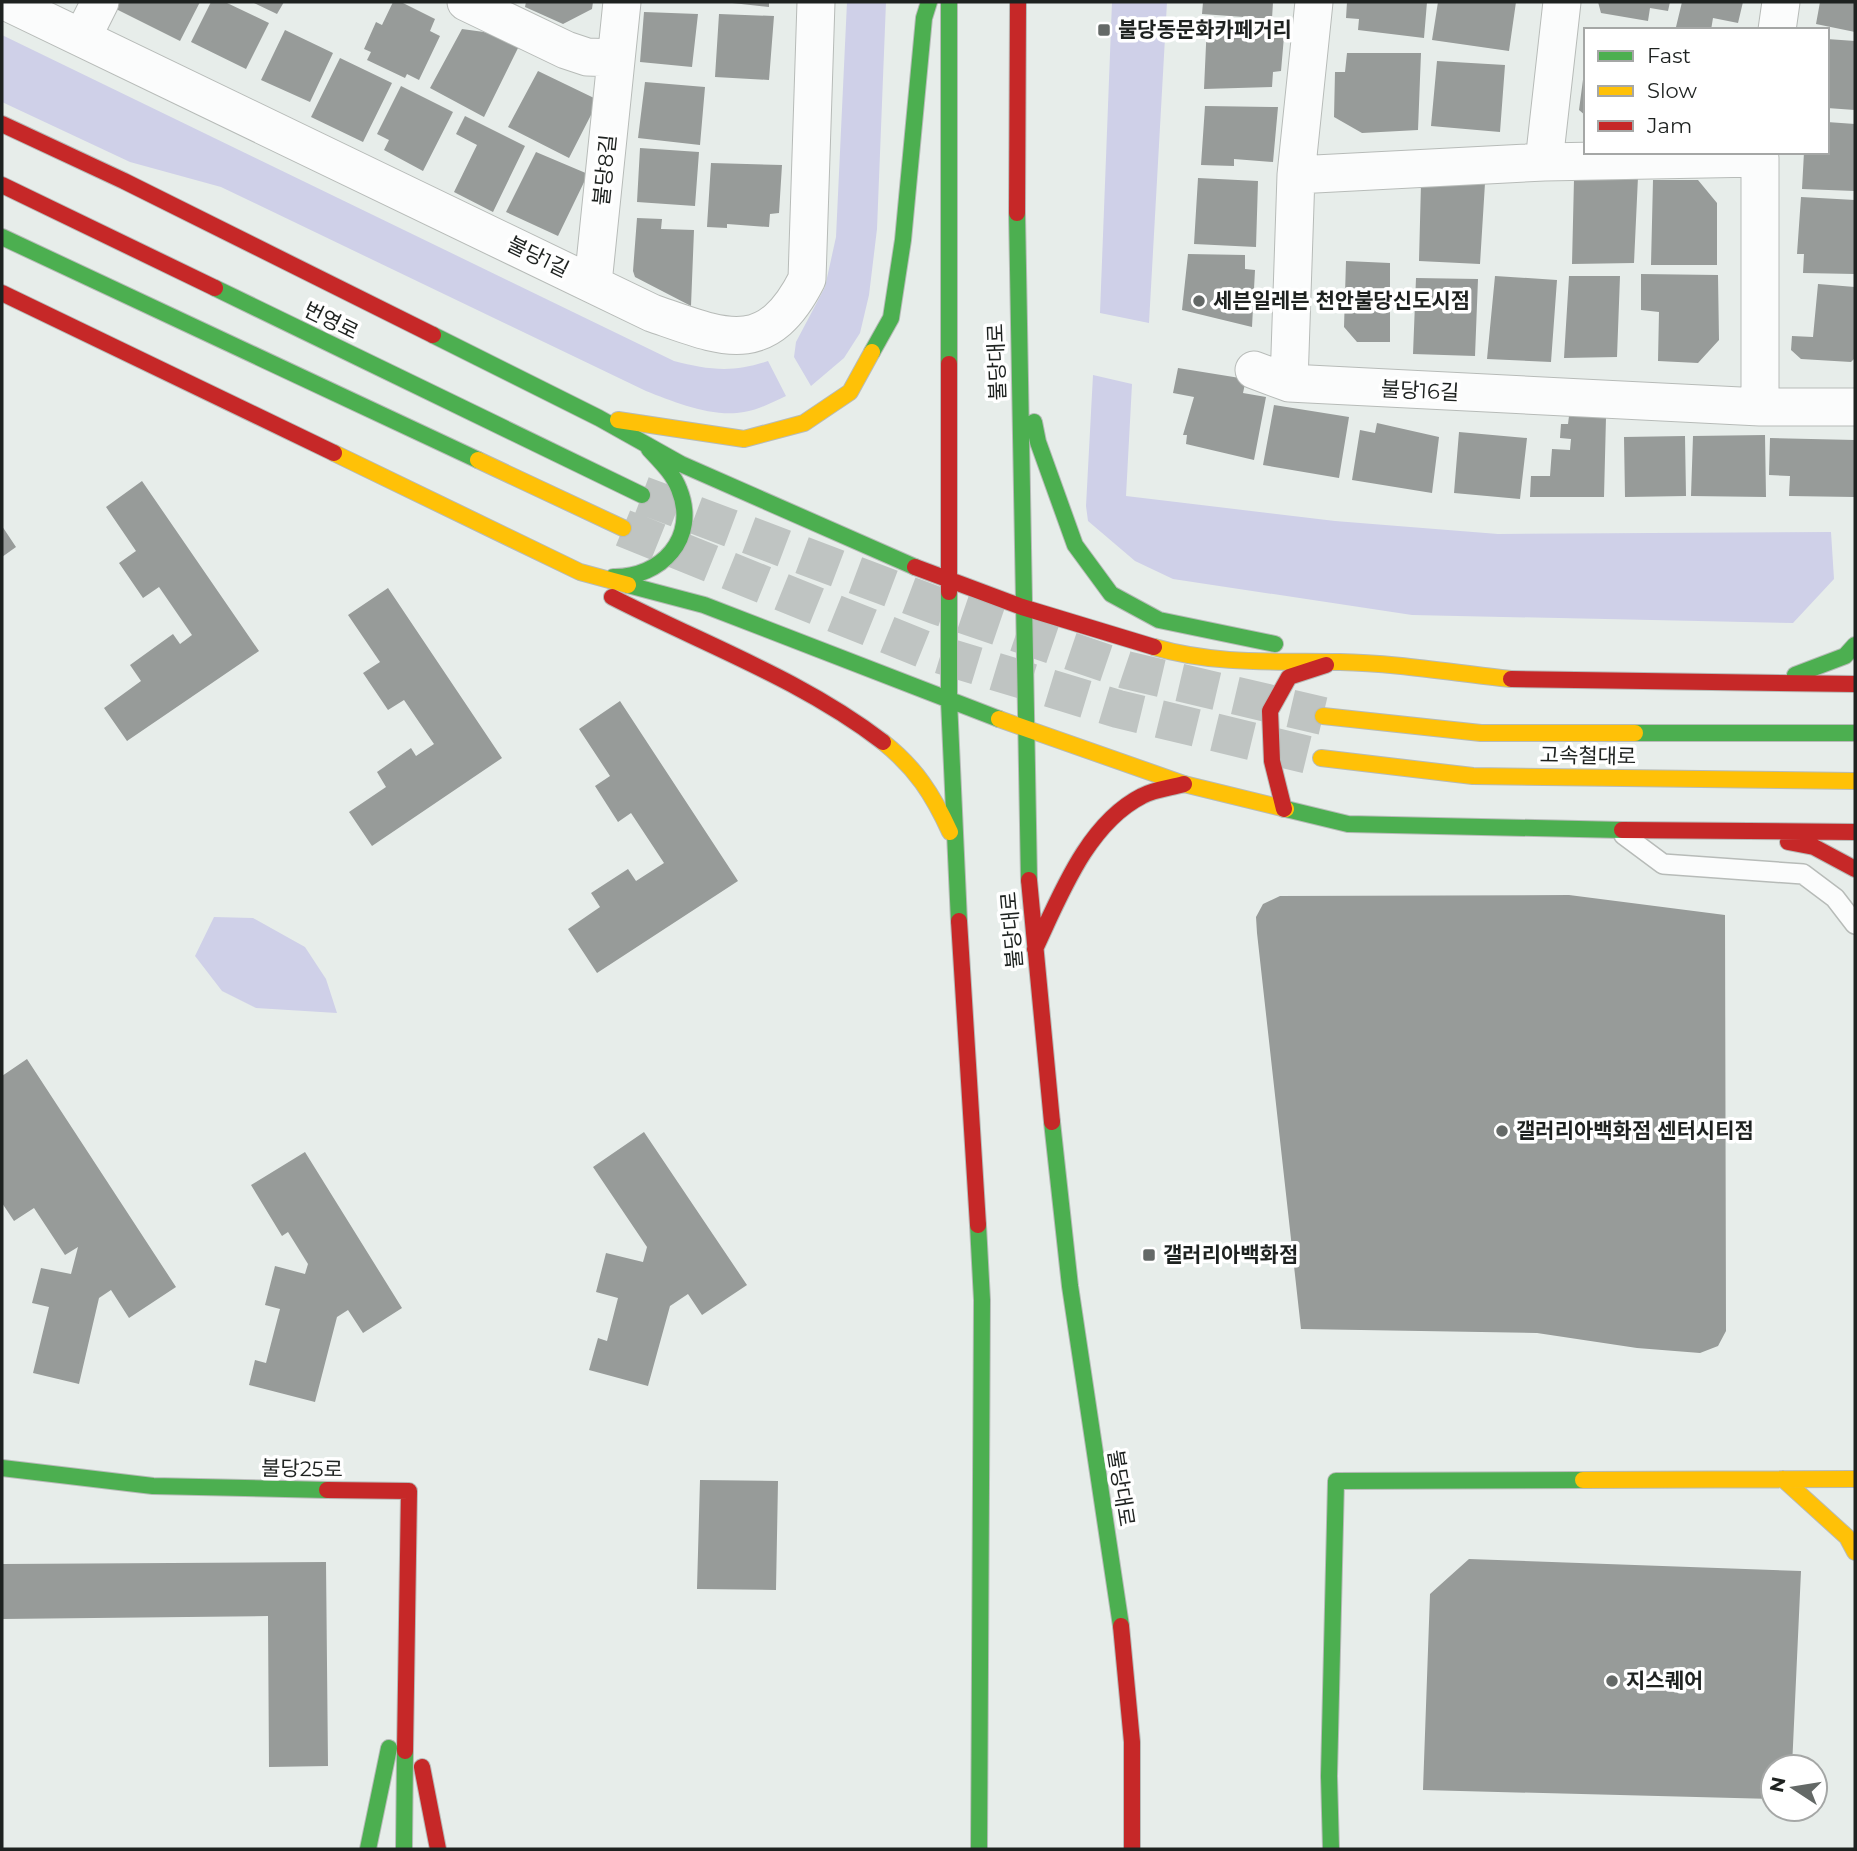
<svg xmlns="http://www.w3.org/2000/svg" width="1857" height="1851" viewBox="0 0 1857 1851" font-family="Montserrat,'Noto Sans KR',sans-serif">
<rect width="100%" height="100%" fill="#e7edea"/>
<path fill="#cfd0e8" d="M847 2H886L877 229 869 295 860 333 844 358 811 386 794 357 796 342 825 287 836 237Z
M1112 2H1167L1149 323 1100 313Z
M2 35 674 361C708 370 734 373 768 361L786 396C773 402 758 410 744 412 713 418 674 402 646 391L221 187 130 162 2 102Z
M1093 375 1132 384 1126 496 1335 521 1498 534 1831 532 1834 579 1793 623 1412 615 1173 579 1135 561 1088 521 1086 506Z
M214 917 253 918 305 947 326 979 337 1013 256 1008 222 991 195 956Z"/>
<path fill="#979b99" d="M119 2H200L180 41 116 9Z
M211 2H225L269 23 246 69 191 42Z
M252 2H284L277 14Z
M393 2H401L435 19 430 31 440 36 419 80 407 74 405 78 367 60 371 52 364 49 376 22 382 25Z
M526 2H593L592 9 563 24 525 7Z
M723 2H769V7Z
M1203 2H1273L1272 19 1202 14Z
M1347 2H1427L1424 38 1358 30 1359 19 1346 18Z
M1438 2H1516L1509 51 1432 40Z
M1598 2H1670L1668 11 1650 8 1648 21 1601 13Z
M1682 2H1743L1738 23 1713 18 1711 30 1676 27Z
M1820 2H1855V32L1816 24Z
M644 12 698 14 692 67 640 62Z
M719 14 774 16 769 80 715 77Z
M1207 23 1285 25 1281 71 1273 72 1272 87 1204 89Z
M462 29 484 32 519 46 484 117 430 88Z
M285 30 333 53 310 102 261 80Z
M1827 39 1855 41V110L1827 108Z
M1347 53H1421L1418 130 1362 133 1334 117 1335 72H1345Z
M340 58 392 83 363 142 311 117Z
M1437 61 1505 65 1500 132 1431 126Z
M538 71 594 98 591 115 569 158 508 127Z
M1584 72H1586V116L1579 110Z
M645 82 705 87 700 145 638 138Z
M401 86 453 112 423 171 384 150 389 140 377 134Z
M1205 106 1278 107 1273 162 1234 159V166L1201 165Z
M465 116 525 146 493 212 454 192 477 145 456 134Z
M1827 122 1855 124V191L1802 189 1804 152H1827Z
M640 148 699 152 695 206 637 202Z
M536 152 588 174 558 236 506 212Z
M711 163 782 165 779 213 770 214 769 227 727 224V228L707 227Z
M1638 177 1634 263 1572 264 1574 179Z
M1198 178 1258 181 1256 247 1194 244Z
M1653 180H1698L1717 203V265H1651Z
M1421 183H1485L1480 264 1419 261Z
M1801 197 1855 200V274L1803 273 1804 254H1797Z
M637 218 662 219 661 229 694 230 691 306 635 277 633 271Z
M1188 254 1245 255V269L1255 270 1252 327 1182 310Z
M1346 261 1390 263V342H1357L1344 327Z
M1641 274 1718 275 1719 340 1698 363 1658 361 1659 312 1641 310Z
M1495 276 1557 280 1551 362 1487 359Z
M1569 276H1620L1617 357 1564 358Z
M1416 278 1478 279 1475 356 1413 354Z
M1818 284 1855 287V358L1851 362 1801 359 1791 350 1792 336 1813 337Z
M1178 368 1246 379 1243 393 1266 397 1254 460 1186 444 1187 435H1183L1194 397 1173 393Z
M1274 405 1349 417 1339 478 1263 465Z
M1569 416 1606 417 1604 497H1530L1531 476H1550L1552 449 1570 450 1571 439 1560 438 1561 424H1568Z
M1377 423 1439 437 1432 493 1352 480 1360 430 1375 433Z
M1459 432 1527 438 1520 499 1454 493Z
M1765 435 1766 497 1691 496 1693 436Z
M1685 436 1686 496 1625 497 1624 437Z
M1770 438 1855 440 1854 497 1789 496 1790 476 1769 475Z
M142 481 259 651 127 741 104 708 141 681 130 665 173 634 180 644 192 635 159 587 143 598 119 563 136 551 106 507Z
M2 526 16 547 2 557Z
M388 588 502 758 372 846 349 812 386 787 377 772 411 748 416 756 434 744 404 700 388 710 363 673 380 662 348 615Z
M620 701 738 881 597 973 568 929 600 907 591 893 628 869 636 881 664 863 631 813 618 822 595 786 610 776 579 729Z
M1569 895 1725 915 1726 1331 1718 1346 1700 1353 1637 1348 1537 1333 1301 1329 1257 933 1256 917 1263 904 1280 896Z
M27 1059 176 1287 129 1318 111 1290 99 1298 79 1384 33 1373 49 1307 32 1303 41 1268 71 1274 78 1247 65 1255 34 1208 14 1221 2 1203V1076Z
M644 1132 747 1285 702 1315 688 1294 670 1306 648 1386 589 1370 598 1338 607 1341 618 1298 596 1292 606 1253 643 1262 647 1247 593 1167Z
M305 1152 402 1308 363 1333 348 1310 337 1317 315 1402 249 1385 255 1360 266 1363 280 1309 265 1305 275 1266 305 1274 308 1264 288 1232 282 1236 251 1185Z
M700 1480 778 1481 776 1590 697 1589Z
M1469 1559 1801 1571 1792 1767H1773V1799L1423 1790 1430 1594Z
M326 1562 328 1766 269 1767 268 1616 2 1619V1564Z"/>
<g fill="none" stroke-linecap="round" stroke-linejoin="round">
<path stroke="#bfc4c2" stroke-width="38" stroke-dasharray="38 19" stroke-linecap="butt" d="M642 495 935 605 1126 670 1323 716
M623 528 928 651 1118 709 1321 758"/>
<g stroke="#b7bbb8" stroke-width="22">
<path id="lane" d="M1624 835 1663 864 1803 874 1835 898 1855 924"/>
</g>
<g stroke="#b7bbb8" stroke-width="39">
<path id="street" d="M7 2 652 313C722 337 766 360 807 279L816 2
M466 2 566 50 587 57 616 58
M1314 2 1296 175 1289 383 1760 407H1855
M1777 30 1781 2
M82 38 100 2
M1544 162 1562 2
M1296 175 1544 162 1760 158V407
M593 283 622 2
M1254 370 1289 383"/>
</g>
<g stroke="#b7bbb8" stroke-width="18">
<path id="fast" d="M949 2V364
M1017 213 1029 880
M2 237 478 460
M215 288 642 495
M433 335 599 418 681 464 915 567
M872 352 891 318 903 240 924 18 929 2
M1034 422 1038 442 1075 545 1111 594 1159 620 1275 644
M613 577C661 578 699 538 679 489 673 473 660 461 649 449
M628 585 704 605 999 719
M949 592V701L959 921
M1795 675 1845 656 1855 645
M1635 733H1855
M1286 809 1348 824 1622 830
M1052 1122 1070 1286 1121 1626
M978 1225 982 1300 979 1849
M2 1468 153 1486 327 1490
M368 1849 389 1748
M404 1849 405 1751
M1331 1849 1329 1776 1336 1481 1583 1480"/>
</g>
<g stroke="#b7bbb8" stroke-width="18">
<path id="slow" d="M618 420 744 439 804 423 850 392 872 352
M334 453 580 572 628 585
M478 460 623 528
M1154 647C1215 665 1277 661 1340 662 1396 663 1454 673 1511 679
M1323 716 1481 733H1635
M999 719 1184 784 1286 809
M883 742C916 768 933 795 950 832
M1321 758 1473 776 1855 781
M1783 1479 1847 1537 1855 1552
M1583 1480 1855 1479"/>
</g>
<g stroke="#b7bbb8" stroke-width="18">
<path id="jam" d="M2 124 124 181 433 335
M2 185 215 288
M1017 213 1018 2
M2 293 334 453
M949 364V592
M915 567 1022 607 1154 647
M612 597C703 644 801 679 883 742
M1511 679 1855 684
M1284 809 1272 761 1270 711 1289 677 1326 665
M1622 830 1855 832
M1788 842 1814 847 1855 869
M1029 880 1052 1122
M959 921 978 1225
M1035 949C1060 896 1087 824 1142 796 1155 789 1170 788 1184 784
M327 1490 409 1491 405 1751
M1121 1626 1132 1742V1849
M422 1767 438 1849"/>
</g>
<use href="#lane" stroke="#fbfcfc" stroke-width="19"/>
<use href="#street" stroke="#fbfcfc" stroke-width="37"/>
<use href="#fast" stroke="#4caf50" stroke-width="16"/>
<use href="#slow" stroke="#ffc107" stroke-width="16"/>
<use href="#jam" stroke="#c62828" stroke-width="16"/>
</g>
<g fill="#646967" stroke="#fff" stroke-width="2.5">
<rect x="1097" y="23" width="14" height="14" rx="3.5"/>
<circle cx="1199" cy="301" r="7"/>
<circle cx="1502" cy="1131" r="7"/>
<rect x="1142" y="1248" width="14" height="14" rx="3.5"/>
<circle cx="1612" cy="1681" r="7"/>
</g>
<g text-anchor="middle" stroke-width="7" stroke-linejoin="round" paint-order="stroke">
<g font-size="21" font-weight="bold" fill="#1e2220" stroke="#fff" text-anchor="start">
<text x="1118" y="37">불당동문화카페거리</text>
<text x="1213" y="308">세븐일레븐 천안불당신도시점</text>
<text x="1516" y="1138">갤러리아백화점 센터시티점</text>
<text x="1163" y="1262">갤러리아백화점</text>
<text x="1626" y="1688">지스퀘어</text>
</g>
<g font-size="21" fill="#1e2220" stroke="#fff">
<text transform="translate(605 170) rotate(-84)" y="7">불당8길</text>
<text transform="translate(538 257) rotate(26)" y="7">불당1길</text>
<text transform="translate(331 321) rotate(26)" y="7">번영로</text>
<text transform="translate(997 362) rotate(-92)" y="7">불당대로</text>
<text transform="translate(1420 391) rotate(3)" y="7">불당16길</text>
<text transform="translate(1588 756) rotate(1)" y="7">고속철대로</text>
<text transform="translate(1012 930) rotate(-95)" y="7">불당대로</text>
<text transform="translate(302 1469) rotate(1)" y="7">불당25로</text>
<text transform="translate(1121 1488) rotate(81)" y="7">불당대로</text>
</g>
</g>
<rect width="1857" height="1851" fill="none" stroke="#1e2220" stroke-width="7"/>
<rect x="1584" y="28" width="245" height="126" fill="#ffffff" stroke="#a5a7a6" stroke-width="2"/>
<rect x="1598" y="51" width="35" height="10" fill="#4caf50" stroke="#a5a7a6" stroke-width="2"/>
<text x="1647" y="63" font-size="21" fill="#1e2220">Fast</text>
<rect x="1598" y="86" width="35" height="10" fill="#ffc107" stroke="#a5a7a6" stroke-width="2"/>
<text x="1647" y="98" font-size="21" fill="#1e2220">Slow</text>
<rect x="1598" y="121" width="35" height="10" fill="#c62828" stroke="#a5a7a6" stroke-width="2"/>
<text x="1647" y="133" font-size="21" fill="#1e2220">Jam</text>
<g transform="translate(1794 1788) rotate(282)"><circle r="33" fill="#ffffff" stroke="#a5a7a6" stroke-width="2"/>
<path d="M0-5L12 26L0 18L-12 26Z" fill="#646967"/>
<text y="-10" font-size="19" font-weight="bold" text-anchor="middle" fill="#1e2220">N</text>
</g>
</svg>
